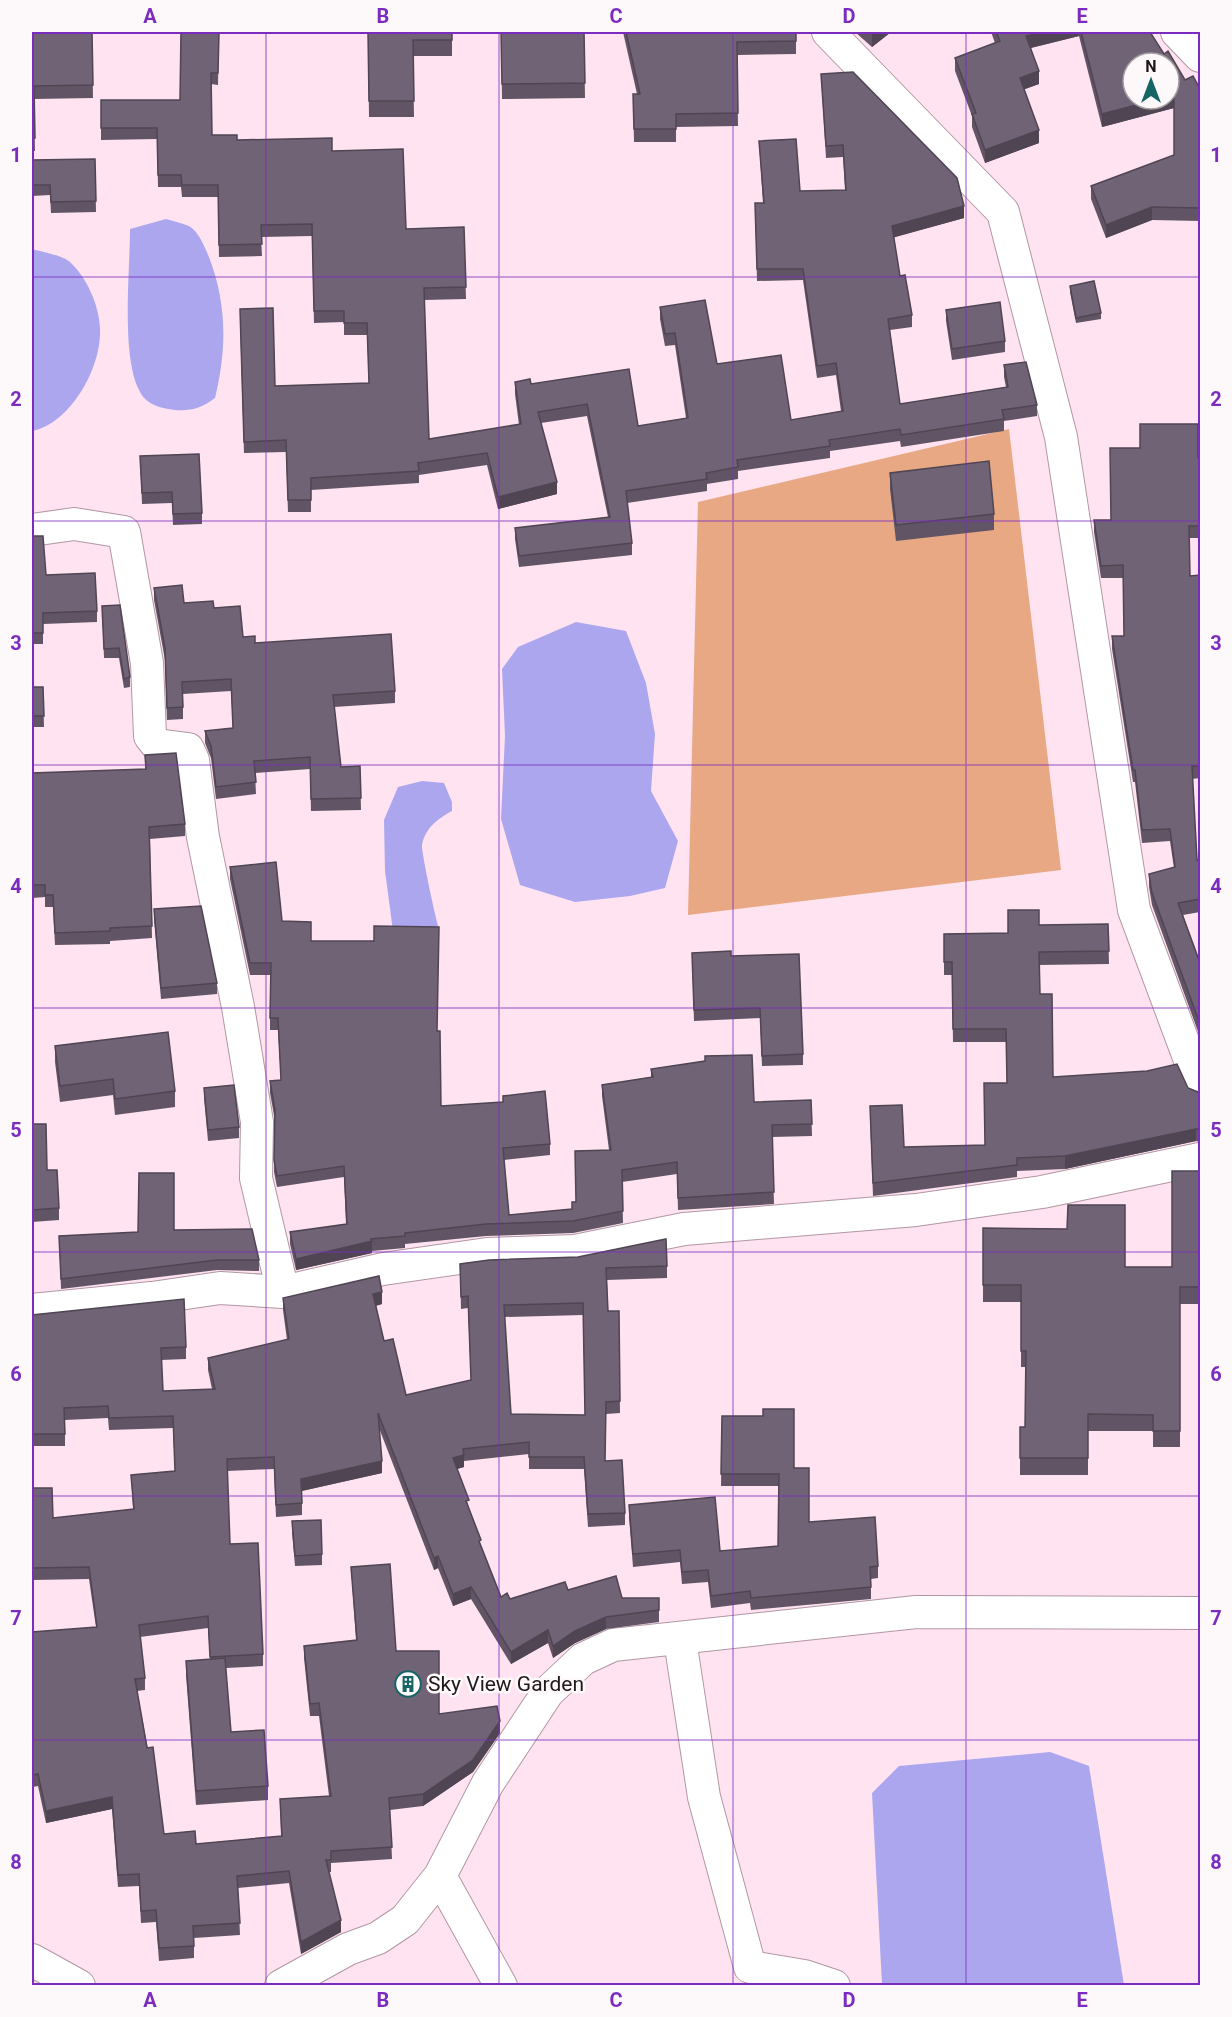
<svg xmlns="http://www.w3.org/2000/svg" width="1232" height="2017" viewBox="0 0 1232 2017" font-family="Roboto,sans-serif">
<rect width="100%" height="100%" fill="#ffe3f0"/>
<path fill="#e8a884" d="M1009 429 1061 870 688 915 698 502Z"/>
<path fill="#aca6ef" d="M166 219C173 221 182 223 189 226 199 232 204 246 209 257 227 304 227 349 215 398 199 410 187 412 168 409 156 407 144 402 139 390 121 354 130 271 130 229Z
M32 249C42 252 62 255 70 262 87 278 99 305 100 328 102 367 71 423 32 431Z
M576 622 626 631 646 683 655 734 651 791 678 841 665 888 630 896 575 902 520 885 501 819 505 736 502 669 518 647Z
M422 781 444 783 452 802V811C439 818 425 828 422 845 421 850 436 921 439 928L393 931 385 871 384 820 398 787Z
M1050 1752 1089 1766 1124 1985H882L872 1793 899 1766Z"/>
<g fill="none" stroke-linecap="round" stroke-linejoin="round">
<g stroke="#b197a3" stroke-width="34">
<path id="minor" d="M828 32 1003 212 1061 437 1134 910 1200 1087
M1177 32 1200 56
M32 530 74 524 124 532 147 663 150 736 157 745 188 749 193 760 203 837 238 1007 257 1122 256 1178 283 1292 383 1269 487 1254 575 1251 684 1229 916 1210 1042 1192 1200 1159
M32 1310 152 1298 220 1288 283 1292
M680 1640 704 1797 750 1967 804 1976 834 1986
M440 1876 501 1986
M32 1960 79 1986
M281 1986 348 1949 378 1938 405 1920 440 1876 488 1783 548 1692 583 1659 613 1645 916 1612 1200 1613"/>
</g>
<use href="#minor" stroke="#fff" stroke-width="32"/>
</g>
<path fill="#615565" fill-rule="evenodd" d="M32 32H92L93 98 34 99 35 151H32Z
M219 32 218 85 211 84 212 135 237 140 332 151 406 229 464 227 466 299 424 300 429 439 519 425 515 394V382L531 384 629 369 638 426 686 418 675 345 665 346 660 319V307L717 364 791 420 841 411 836 375 817 378 803 280 757 281 755 203H763L759 141 800 191 845 190 843 157 826 158 821 74 964 218 894 237 900 276 912 315V327L890 330 900 404 1006 387 1004 377V365L1037 405V416L1004 421V431L901 447 900 441 830 451V458L738 471V479L707 484V491L627 503 632 543V555L519 567 515 539V528L608 517 587 416 541 423 557 494 498 509 487 465 419 475V483L311 490V512H288L286 452 244 453 240 321 275 386 369 383 367 335H344V322L314 323 312 236 261 237 262 256 219 257 218 197H182L181 187H158L157 139 101 140V100H180Z
M368 32H452V56H413L414 117H369Z
M501 32H584L585 98 502 99Z
M623 32H796V54L737 55 738 126 676 127V142H634L633 94H637Z
M855 32H891L872 47Z
M991 32H1150L1164 54 1185 80 1200 89V221L1152 220 1106 238 1091 199V186L1174 155V108L1102 127 1079 36 1031 48 1039 84 1024 89 1039 143 985 163 972 127V116L955 71V58L995 43Z
M95 159 96 212 51 213 50 195 32 196V160Z
M1070 286 1101 313V319L1076 323 1070 292Z
M946 310 1005 341V352L952 360 946 321Z
M140 456 202 513V524L173 525 172 503 142 504Z
M1198 458H1200V538H1189L1190 576 1200 575V778L1192 779 1197 860H1200V912L1183 915 1200 963V1037L1152 905 1149 887V874L1174 868 1170 841 1142 843 1135 782H1133L1112 649V636H1124L1123 578H1101L1094 532V520H1111Z
M890 473 994 514V530L896 541 890 489Z
M32 536 46 575 97 611V622L43 624V644H32Z
M154 588 184 603 214 608 243 637 255 643 395 691V703L334 707 341 767 360 766 361 810 311 811 310 769 255 773 256 794 216 799 211 758 205 743V731L233 728 231 691 183 694V719L167 720 165 660 154 600Z
M102 606 130 677V687L124 688 119 658H104Z
M32 687H43L44 727H32Z
M145 755 185 824V836L150 839 152 938 110 941V944L55 945 53 907H45V897L32 898V773L145 769Z
M230 867 282 921 311 941 438 1031 441 1106 503 1102V1096L550 1144V1155L504 1160 509 1215 572 1209 609 1150 602 1096V1085L651 1077V1069L754 1102 811 1100 812 1136 772 1137 774 1204 678 1210 677 1174 622 1182 623 1223 573 1233 486 1236 405 1244V1248L372 1251V1253L296 1270 290 1244V1232L346 1224 344 1177 277 1187 274 1172 275 1121 270 1093V1081L281 1080 278 1030H270V975H250L230 879Z
M154 909 217 983V994L161 999 154 920Z
M1108 924 1109 964 1039 965 1040 994 1053 1077 1188 1088 1198 1092H1200V1142L1196 1141 1065 1169 1017 1171V1177L873 1196 870 1119 904 1147 985 1145 1007 1083 1006 1042H953L952 975H944V934L1008 933 1039 925Z
M692 953 731 956 803 1054V1065L762 1066 760 1018 694 1021Z
M32 1003H33V1078H32Z
M55 1046 175 1091V1107L115 1115 113 1095 60 1102 55 1062Z
M204 1088 239 1127V1138L208 1141 204 1098Z
M32 1124 47 1170 59 1208V1220L32 1222Z
M1200 1171V1304H1180V1447H1153V1431H1088V1475H1020V1427H1025V1367H1021V1302H983V1228L1125 1267H1172Z
M174 1230 259 1260V1271L217 1270 61 1289 59 1236Z
M460 1264 667 1266V1278L607 1280 608 1311H619L620 1413 606 1414 605 1461 625 1513V1525L588 1527 584 1469H529V1454L464 1461V1467L457 1469 481 1547 501 1597 510 1599 568 1590 622 1598H659V1622L606 1629 575 1643 553 1658 548 1643 511 1664 471 1599 453 1606 438 1568 434 1570 379 1428 382 1473 302 1491V1515L276 1517 274 1469 227 1471 230 1544 263 1654V1666L226 1668 231 1732 268 1786V1800L196 1805 186 1675V1661L210 1659 208 1628 140 1637 145 1678V1690L137 1691 164 1834 196 1844 281 1836 280 1799 329 1796 319 1716H310L304 1658V1646L356 1640 351 1567 396 1651 439 1714 500 1733 473 1772 423 1806 390 1810 392 1859 331 1863V1872H329L341 1932 301 1954 289 1883 238 1888 240 1935 194 1938V1958L159 1961 156 1922 141 1923 139 1886 118 1887 112 1809 46 1823 38 1786 33 1787 32 1769V1632L96 1627 89 1579 32 1580V1488L53 1518 133 1509 131 1475 175 1471 173 1428 109 1430 108 1418 65 1420V1446H32V1315L186 1347V1359L161 1360 163 1391 212 1389 208 1370V1358L287 1340 283 1310V1298L382 1304 376 1306 384 1341 406 1395 471 1380 468 1308 461 1309ZM583 1315 585 1415 511 1414 504 1317Z
M722 1416 794 1468 809 1522 878 1566V1578L871 1579V1599L751 1610 750 1603 711 1608 708 1582 682 1584 680 1562 633 1567 629 1517V1505L720 1551 778 1546 779 1486H721Z
M292 1521 322 1554V1565L295 1566 292 1532Z"/>
<path fill="#4f4553" d="M876 32H891L872 47V34Z
M1044 32H1079V36L1026 49V36Z
M1039 71V84L1020 91V78Z
M1174 95V108L1102 127V114L1159 99H1169V96Z
M1039 130V143L985 163V150Z
M964 206V218L892 238V226Z
M1152 207V220L1106 238V225Z
M557 482V494L498 509V497Z
M1196 1129V1141L1065 1169V1156Z
M372 1241V1253L296 1270V1259Z
M382 1292V1304L373 1306V1294Z
M464 1455V1467L453 1470V1458Z
M382 1461V1473L301 1491V1479Z
M438 1556V1568L434 1570V1558Z
M471 1587V1599L453 1606V1594Z
M606 1617V1629L575 1643 553 1658V1646L575 1631Z
M548 1630V1643L511 1664V1652Z
M500 1721V1733L473 1772 423 1806V1794Z
M112 1797V1809L46 1823V1811Z
M341 1920V1932L301 1954V1942Z"/>
<path fill="#716376" stroke="#4f4553" stroke-width="1.5" fill-rule="evenodd" d="M32 32H92L93 85 34 86 35 138H32Z
M181 32H219L218 73H211L212 135H237V140L332 138V151L403 149 406 229 464 227 466 287 424 288 429 439 521 424 515 382 530 379 531 384 629 369 638 426 688 418 675 333 665 334 660 307 705 300 717 364 781 355 791 420 843 411 836 363 817 366 803 269H757L755 203H764L759 141 796 139 800 191 846 190 843 145 826 146 821 74 853 72 957 178 964 206 892 226 900 276 905 275 912 315 888 319 900 404 1008 387 1004 365 1026 362 1037 405 1002 410 1004 419 901 435 900 429 829 440 830 446 737 460 738 467 706 473 707 479 626 491 632 543 519 556 515 528 610 517 587 404 538 412 557 482 498 497 487 453 418 463 419 471 311 478V500H288L286 440 244 442 240 309 273 308 275 386 369 383 367 323H344V311H314L312 224 261 225 262 244 219 245 218 185H182L181 175H158L157 128H101V100H180Z
M368 32H452V40H413L414 101H369Z
M501 32H584L585 83 502 84Z
M626 32H796V41L737 42 738 113 676 114V129H634L633 94H640Z
M996 32H1044L1026 36 1039 71 1020 78 1039 130 985 150 972 114 976 113 955 58 1000 41Z
M1081 32H1150L1164 54 1168 51 1185 80 1193 76 1200 89V208L1152 207 1106 225 1091 186 1174 155V95L1169 96V63H1133V99H1159L1102 114Z
M95 159 96 201 51 202 50 185H32V160Z
M1094 281 1101 313 1076 318 1070 286Z
M1000 302 1005 341 952 349 946 310Z
M1140 424H1198V458H1200V526H1189L1190 576 1200 575V766H1192L1197 860H1200V899L1178 903 1200 963V1024L1152 893 1149 874 1175 867 1170 829 1142 830 1135 770H1133L1112 636H1124L1123 565 1101 566 1094 520H1111L1110 448H1140Z
M199 454 202 513 173 514 172 492 142 493 140 456Z
M989 461 994 514 896 525 890 473Z
M32 536H43L46 575 95 573 97 611 43 613V633H32Z
M182 585 184 603 213 601 214 608 240 606 243 637 255 636V643L391 634 395 691 333 695 341 767 360 766 361 798 311 799 310 757 254 761 256 782 216 787 211 746 205 731 233 728 231 679 182 682 183 707 167 708 165 648 154 588Z
M120 605 130 677 124 679 119 648 104 649 102 606Z
M32 687H43L44 716H32Z
M176 753 185 824 149 827 152 926 110 928V931L55 933 53 895H45V885H32V773L146 769 145 755Z
M276 862 282 921 311 922V941H374V926L439 927 437 1031H440L441 1106 503 1102V1096L545 1091 550 1144 503 1148 509 1215 572 1209V1202H576L575 1151 611 1150 602 1085 653 1077 651 1069 705 1061V1056L752 1055 754 1102 811 1100 812 1124 772 1125 774 1192 678 1198 677 1162 622 1170 623 1211 573 1221 486 1224 405 1233V1236L371 1239 372 1241 296 1259 290 1232 347 1224 344 1166 277 1176 274 1160 275 1110 270 1081 281 1080 278 1018H270L271 963H250L230 867Z
M201 906 217 983 161 988 154 909Z
M1008 910H1039V925L1108 924 1109 951 1039 952 1040 994H1052L1053 1077 1147 1071 1177 1064 1188 1088 1198 1092H1200V1129H1196L1065 1156 1017 1158V1165L873 1183 870 1106 902 1105 904 1147 985 1145 984 1083H1007L1006 1029H953L952 962H944V934L1008 933Z
M731 951V956L799 954 803 1054 762 1056 760 1008 694 1010 692 953Z
M32 1003H33V1064H32Z
M168 1032 175 1091 115 1099 113 1079 60 1086 55 1046Z
M234 1085 239 1127 208 1130 204 1088Z
M32 1124H46L47 1170H57L59 1208 32 1210Z
M1172 1171H1200V1287H1180V1431H1153V1415L1088 1414V1458H1020V1427H1025L1026 1351H1021V1285H983V1228L1067 1229 1068 1205H1125V1267H1172Z
M139 1173H174V1230L252 1229 259 1260H217L61 1279 59 1236 138 1232Z
M666 1239 667 1266 606 1268 608 1311H619L620 1401 606 1402 605 1461 622 1460 625 1513 588 1514 584 1457H529V1442L463 1449 464 1455 453 1458 469 1500 466 1501 481 1540 479 1541 501 1597 507 1593 510 1599 565 1582 568 1590 616 1576 622 1598H659V1610L606 1617 575 1631 553 1646 548 1630 511 1652 471 1587 453 1594 438 1556 434 1558 378 1413 382 1461 301 1479 302 1503 276 1505 274 1457 227 1459 230 1544 258 1543 263 1654 210 1657 208 1616 139 1625 145 1678 135 1679 147 1748 153 1747 164 1834 195 1831 196 1844 282 1836 280 1799 331 1796 319 1703 310 1704 304 1646 357 1640 351 1567 390 1564 396 1651H439V1714L497 1706 500 1721 473 1760 423 1794 389 1798 392 1847 331 1851V1860H326L341 1920 301 1942 289 1871 237 1876 240 1923 193 1926 194 1946 159 1948 156 1910 141 1911 139 1874 118 1875 112 1797 46 1811 38 1774 33 1775 32 1757V1632L97 1627 89 1567 32 1568V1488H52L53 1518 134 1509 131 1475 175 1471 173 1416 109 1418 108 1406 64 1408 65 1434H32V1315L184 1299 186 1347 161 1348 163 1391 215 1389 208 1358 289 1339 283 1298 379 1276 382 1292 373 1294 384 1341 393 1339 406 1395 471 1380 468 1296 461 1297 460 1264 489 1260 578 1257ZM583 1303 585 1415 511 1414 504 1305Z
M763 1409H794V1468H809V1522L875 1517 878 1566 870 1567 871 1587 751 1598 750 1591 711 1596 708 1570 682 1572 680 1550 633 1554 629 1505 715 1497 720 1551 778 1546 779 1474H721L722 1416H763Z
M321 1520 322 1554 295 1556 292 1521Z
M225 1658 231 1732 264 1730 268 1786 196 1791 186 1661Z"/>
<path fill="none" stroke="#7b2cbf" stroke-width="1.5" stroke-opacity="0.55" d="M266 32V1986M499 32V1986M733 32V1986M966 32V1986M32 277H1200M32 521H1200M32 765H1200M32 1008H1200M32 1252H1200M32 1496H1200M32 1740H1200"/>
<defs>
<g id="building-ring" transform="scale(1.35)"><circle r="9.5" fill="#fdf8fa" stroke="#156565" stroke-width="1.5"/><path d="M-4-6H4V6H1V3H-1V6H-4ZM-2.5-4.3h1.7v1.8h-1.7ZM.8-4.3h1.7v1.8H.8ZM-2.5-1h1.7V.8h-1.7ZM.8-1h1.7V.8H.8Z" fill="#156565"/></g>
</defs>
<g fill-rule="evenodd">
<use href="#building-ring" x="408" y="1684"/>
</g>
<g text-anchor="middle" stroke-width="5" stroke-linejoin="round" paint-order="stroke">
<g font-size="21" fill="#20171b" stroke="#fdf8fa" text-anchor="start">
<text x="428" y="1691">Sky View Garden</text>
</g>
</g>
<rect width="1232" height="2017" fill="none" stroke="#fdf8fa" stroke-width="66"/>
<g transform="translate(1151 81)"><circle r="28" fill="#fdf8fa" stroke="#a59ea1" stroke-width="1.5"/>
<path d="M0-4.5L10 22L0 15L-10 22Z" fill="#156565"/>
<text y="-9" font-size="16" font-weight="bold" text-anchor="middle" fill="#20171b">N</text>
</g>
<rect x="33" y="33" width="1166" height="1951" fill="none" stroke="#7b2cbf" stroke-width="2"/>
<g font-size="20" text-anchor="middle" font-weight="bold" fill="#7b2cbf">
<text x="150" y="23">A</text>
<text x="383" y="23">B</text>
<text x="616" y="23">C</text>
<text x="849" y="23">D</text>
<text x="1082" y="23">E</text>
<text x="16" y="162">1</text>
<text x="1216" y="162">1</text>
<text x="16" y="406">2</text>
<text x="1216" y="406">2</text>
<text x="16" y="650">3</text>
<text x="1216" y="650">3</text>
<text x="16" y="893">4</text>
<text x="1216" y="893">4</text>
<text x="16" y="1137">5</text>
<text x="1216" y="1137">5</text>
<text x="16" y="1381">6</text>
<text x="1216" y="1381">6</text>
<text x="16" y="1625">7</text>
<text x="1216" y="1625">7</text>
<text x="16" y="1869">8</text>
<text x="1216" y="1869">8</text>
<text x="150" y="2007">A</text>
<text x="383" y="2007">B</text>
<text x="616" y="2007">C</text>
<text x="849" y="2007">D</text>
<text x="1082" y="2007">E</text>
</g>
</svg>
